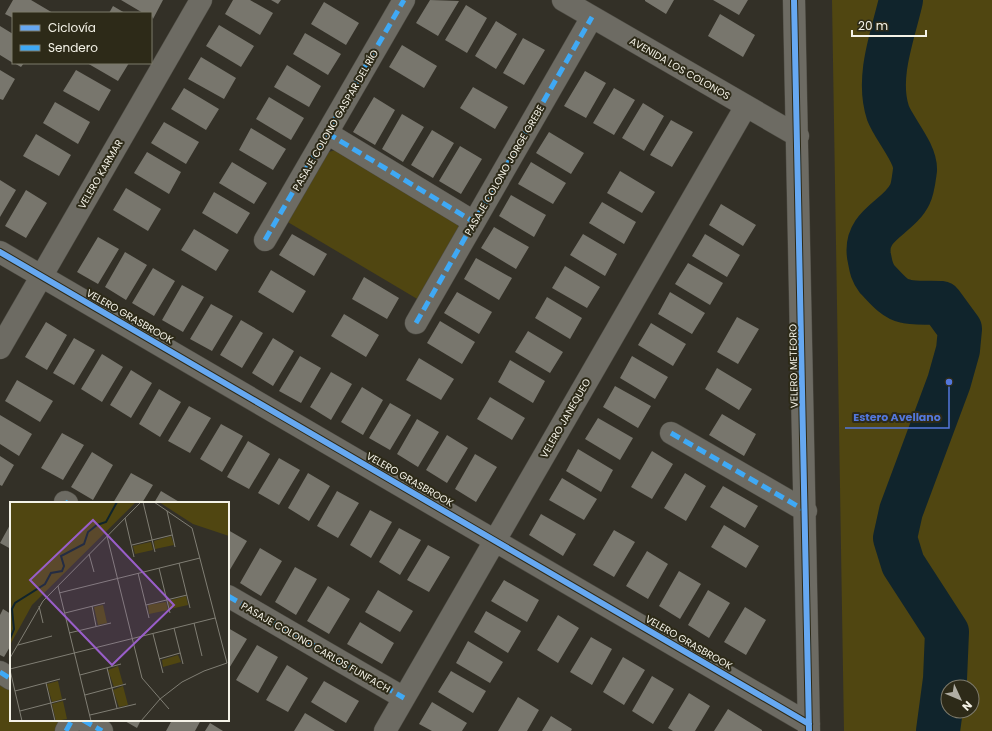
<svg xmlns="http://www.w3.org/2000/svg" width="992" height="731" viewBox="0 0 992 731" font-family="Poppins,sans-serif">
<rect width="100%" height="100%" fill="#333027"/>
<path fill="#504611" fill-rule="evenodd" d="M832 0H992V731H844ZM948 687H972V711H948Z
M335 150 457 221 459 232 419 300 286 221 326 153Z
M0 677 11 683V720H61L55 731H0Z"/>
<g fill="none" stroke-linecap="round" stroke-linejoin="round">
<path stroke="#10242c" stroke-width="44" d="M901 0C893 35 876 77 888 113 894 129 916 153 915 170 914 177 913 188 910 194 899 218 864 224 869 256 871 266 871 271 877 279 884 286 894 299 905 301 915 304 930 302 941 303L960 329 958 350 949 382 901 511 895 538 903 564 947 632 945 679 938 731"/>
</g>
<path fill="#78766d" d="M13 0H31L53 13H13V18L5 14Z
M121 0H163L153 19 151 13H143Z
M233 0H250L273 13 260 35 225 14Z
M271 0H281L278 4Z
M430 0 459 1 438 36 416 23Z
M645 0H674L666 14 645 1Z
M713 0H748L739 15Z
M324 2 359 23 346 45 311 24Z
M466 5 487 18 467 53 445 40Z
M113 6 125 13H109Z
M720 14 755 35 743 57 708 36Z
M496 21 517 34 496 69 475 56Z
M219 25 254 46 241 67 206 46Z
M0 26 13 34V63L0 55Z
M305 33 341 54 328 75 293 54Z
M523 38 545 50 524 85 503 73Z
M402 45 437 66 424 88 389 67Z
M201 57 236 78 224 99 188 79Z
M14 63H24L21 67Z
M87 63H129L118 81Z
M287 65 321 86 309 107 274 87Z
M0 70 15 79 3 100 0 99Z
M76 70 111 90 99 111 63 91Z
M585 71 606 83 586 118 564 106Z
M473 87 508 107 495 129 460 108Z
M184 88 219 109 206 130 171 109Z
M614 88 635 100 614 135 593 123Z
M269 97 304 118 291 140 256 119Z
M374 97 395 110 375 145 353 132Z
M55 102 90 122 78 144 43 123Z
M643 103 664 116 644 151 622 138Z
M402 114 424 127 403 162 382 149Z
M671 120 693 132 672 167 650 155Z
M164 122 199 142 186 164 151 143Z
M251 128 286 149 273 170 239 150Z
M432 130 454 143 433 178 411 165Z
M549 132 584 153 571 174 536 153Z
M36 134 71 155 59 176 23 156Z
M460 146 482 159 461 194 439 181Z
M147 152 181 172 169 194 134 173Z
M232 162 267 183 254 204 219 183Z
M531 162 566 183 553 204 518 184Z
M620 171 655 192 642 213 607 193Z
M0 180 16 190 0 217Z
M126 188 161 209 148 231 113 210Z
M26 190 47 203 26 238 5 226Z
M214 192 250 213 237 234 202 213Z
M511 195 546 215 534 237 499 216Z
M602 202 636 222 624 244 589 223Z
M721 204 756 225 743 246 709 225Z
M494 227 529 247 516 269 481 248Z
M194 229 229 250 216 271 181 250Z
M292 234 327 254 314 276 279 255Z
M583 234 617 254 605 276 570 255Z
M705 234 740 255 727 277 692 256Z
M98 237 119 249 98 284 77 272Z
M125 252 147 265 126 300 105 287Z
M476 258 512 278 499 300 464 279Z
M688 263 723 283 710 305 675 284Z
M565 266 600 287 587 308 552 288Z
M153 268 175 281 154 316 132 303Z
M271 270 306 291 293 313 258 292Z
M364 277 399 298 387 319 352 299Z
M182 285 204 297 183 332 162 320Z
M457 292 492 312 479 334 444 313Z
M670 292 705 313 692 334 658 314Z
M547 297 582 318 570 339 535 318Z
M211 304 233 316 212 351 190 339Z
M344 314 379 335 366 357 331 336Z
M737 317 759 329 738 364 717 352Z
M241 320 263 333 242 368 220 355Z
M440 321 475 342 462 364 427 343Z
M46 322 67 335 47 370 25 357Z
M651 323 686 344 673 366 638 345Z
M528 331 563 352 550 373 515 352Z
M74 338 95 350 74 385 53 373Z
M273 338 294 351 273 386 252 373Z
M102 354 123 367 102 402 81 389Z
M300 356 321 368 301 403 279 391Z
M632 356 668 377 655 399 620 378Z
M419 358 454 379 441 400 406 380Z
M510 360 545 381 533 403 498 382Z
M717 368 752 389 739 410 705 389Z
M131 370 152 383 131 418 110 405Z
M331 372 352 384 331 420 310 407Z
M17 380 53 401 40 422 5 401Z
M615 386 651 406 638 428 603 407Z
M362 387 383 400 363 435 341 422Z
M159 389 181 402 160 437 139 424Z
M490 397 525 418 512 440 477 419Z
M390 403 411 415 390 450 369 438Z
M189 406 211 418 190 453 168 441Z
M722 414 756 434 744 456 709 435Z
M0 415 32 434 19 456 0 444Z
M598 418 633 438 620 460 585 439Z
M417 419 439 432 418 467 397 454Z
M221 424 243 436 222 472 200 459Z
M62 433 84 445 63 480 41 468Z
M447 435 468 448 447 483 426 470Z
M248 441 270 454 249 489 227 477Z
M578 449 613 470 601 492 566 471Z
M652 451 673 464 652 499 631 487Z
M92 452 113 465 93 500 71 487Z
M475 454 497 467 476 502 455 489Z
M0 456 14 465 2 486 0 485Z
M279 458 300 470 279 505 258 493Z
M131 473 153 485 142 503H113Z
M308 473 330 486 309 521 288 508Z
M685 473 706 486 686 521 664 508Z
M562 478 597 499 584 520 549 500Z
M723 486 758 506 745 528 710 507Z
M161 491 181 503H154Z
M337 491 359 503 338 538 317 526Z
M370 510 392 522 371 558 350 545Z
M541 514 576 534 563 556 529 535Z
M11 523V549L0 543Z
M724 525 759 546 746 568 711 547Z
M399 528 421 540 400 575 379 562Z
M228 530 247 541 228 573Z
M614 530 635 542 614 577 593 565Z
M428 545 450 557 429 592 407 580Z
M260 548 282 561 261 596 240 583Z
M647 551 668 564 648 599 626 586Z
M295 567 317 579 296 615 275 602Z
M679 571 701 584 680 619 659 606Z
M504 580 539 600 527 622 491 601Z
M328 586 350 599 329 634 307 621Z
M378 590 413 611 400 632 365 612Z
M708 590 730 603 709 638 688 625Z
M745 607 766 620 746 655 724 642Z
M3 609 11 614V645L4 657 0 655V615Z
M486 611 521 631 508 653 474 632Z
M558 615 579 628 558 663 537 650Z
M360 622 394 643 382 664 347 644Z
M228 628 247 639 228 670Z
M591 637 612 649 592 685 570 672Z
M468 641 503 662 490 683 456 663Z
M257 645 278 657 258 693 236 680Z
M623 657 645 670 624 705 603 692Z
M287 665 308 678 288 712 266 700Z
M451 671 486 691 473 713 438 692Z
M652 676 674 689 653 724 632 711Z
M324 681 359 701 346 723 311 702Z
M689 693 710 706 695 731H673L668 728Z
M518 697 539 710 527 731H498Z
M432 702 467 723 462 731H432L419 724Z
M728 709 762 730V731H714Z
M305 713 335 731H294Z
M551 716 572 729 571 731H542Z
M123 720H141L137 728Z
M172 720H201L195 731H166Z
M210 723 223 731H205Z"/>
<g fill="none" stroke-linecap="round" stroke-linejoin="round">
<g stroke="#4e4c44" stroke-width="23">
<path id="minor" d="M563 0 798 136
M794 0 809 731
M327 133 474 222
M265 240 404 0
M0 252 809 724
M416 323 592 17
M0 348 201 0
M671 433 806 511
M65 502 67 503
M228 596 404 698
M0 672 11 679
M83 720 102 731
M66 731 72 720
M385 731 746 106"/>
</g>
<use href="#minor" stroke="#6d6b63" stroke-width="22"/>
<path stroke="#3fa9f5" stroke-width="5" stroke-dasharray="10 5" stroke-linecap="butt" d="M327 133 474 222
M265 240 404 0
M416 323 592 17
M671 433 806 511
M65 502 67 503
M228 596 404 698
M0 672 11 679
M83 720 102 731
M66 731 72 720"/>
<g stroke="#2d2a18" stroke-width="8">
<path id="cycleway" d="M794 0 809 731
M0 252 809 724"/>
</g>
<use href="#cycleway" stroke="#66a8f1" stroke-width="6"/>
</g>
<g text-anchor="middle" stroke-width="4" stroke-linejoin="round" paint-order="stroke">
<g font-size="10" fill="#f4f2e7" stroke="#2d2a18">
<text transform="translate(680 68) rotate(30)" y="4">AVENIDA LOS COLONOS</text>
<text transform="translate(335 120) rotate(-60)" y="4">PASAJE COLONO GASPAR DEL RÍO</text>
<text transform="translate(504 170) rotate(-60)" y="4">PASAJE COLONO JORGE GREBE</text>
<text transform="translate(100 174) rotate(-60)" y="4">VELERO KARMAR</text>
<text transform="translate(130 316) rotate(30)" y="4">VELERO GRASBROOK</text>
<text transform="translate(793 366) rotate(-91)" y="4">VELERO METEORO</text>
<text transform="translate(565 418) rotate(-60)" y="4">VELERO JANEQUEO</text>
<text transform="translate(410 479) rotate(30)" y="4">VELERO GRASBROOK</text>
<text transform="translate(689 642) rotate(30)" y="4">VELERO GRASBROOK</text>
<text transform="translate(316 647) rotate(30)" y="4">PASAJE COLONO CARLOS FUNFACH</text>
</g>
</g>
<g transform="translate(10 502)">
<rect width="219" height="219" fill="#333027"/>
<path d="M0 0H126L22 103 0 143ZM149 0H219V34L183 22ZM161 34 164 43 145 47 144 39ZM141 40 143 48 125 52 123 44ZM176 94 178 103 160 107 158 99ZM156 100 158 108 139 112 138 103ZM93 103 97 121 88 123 84 105ZM168 153 171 160 153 165 152 158ZM108 164 113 182 104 185 98 168ZM48 179 52 197 42 200 37 182ZM113 184 118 203 109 205 103 188ZM53 199 57 217 46 219 42 202Z" fill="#504611"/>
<path fill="none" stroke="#10242c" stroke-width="2" d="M0 137 4 127 2 107 5 101 35 82 41 71 52 69 54 64 51 54 74 42 78 30 87 23 96 20 107 0"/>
<path fill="none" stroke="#807e74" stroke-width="1" d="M133 0 145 50M157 9 165 45M115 16 124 55M97 34 132 176 159 207M122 43 162 33M79 52 84 70M169 61 180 106M149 66 160 111M128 71 139 116M48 84 81 219M49 91 190 56M136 103 177 93M29 104 33 121M82 104 86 124M55 111 95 101M184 121 192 154M164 126 173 162M59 131 101 121M143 132 153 171M8 143 42 134M0 156 33 99 131 0M149 157 170 151M97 166 107 206M0 167 205 116M0 168 12 219M70 173 111 162M36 181 45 219M5 189 50 177M75 193 116 182M10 209 56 197M80 213 126 202M131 219 150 197 172 180 194 169 217 161 182 26 144 0"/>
<path fill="#995ec9" fill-opacity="0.15" stroke="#995ec9" stroke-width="2" d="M83 18 164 103 102 163 20 78Z"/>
<rect width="219" height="219" fill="none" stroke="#f4f2e7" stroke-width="2"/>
</g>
<path fill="none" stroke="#5377dc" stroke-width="1.5" d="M949 382L949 428H845"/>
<circle fill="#5377dc" stroke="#2d2a18" stroke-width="1.5" cx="949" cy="382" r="4"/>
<g font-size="11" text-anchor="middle" font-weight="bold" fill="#5377dc" stroke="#2d2a18" stroke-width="4" stroke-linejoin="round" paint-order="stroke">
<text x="897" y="421">Estero Avellano</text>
</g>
<rect x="12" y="12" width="140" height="52" fill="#2d2a18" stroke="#7d7a6b"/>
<rect x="20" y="25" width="20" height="6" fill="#66a8f1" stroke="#7d7a6b"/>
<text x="48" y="32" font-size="12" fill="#f4f2e7">Ciclovía</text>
<rect x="20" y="45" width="20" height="6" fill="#3fa9f5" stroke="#7d7a6b"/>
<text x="48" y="52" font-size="12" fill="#f4f2e7">Sendero</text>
<g transform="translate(960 699) rotate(134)"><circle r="19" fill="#2d2a18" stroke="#7d7a6b"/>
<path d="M0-3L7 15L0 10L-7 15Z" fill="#b0aea4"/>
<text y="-6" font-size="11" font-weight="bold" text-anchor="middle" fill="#f4f2e7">N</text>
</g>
<path d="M852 30v6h74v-6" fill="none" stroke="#f4f2e7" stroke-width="2"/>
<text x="858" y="30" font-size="12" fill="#f4f2e7" stroke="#2d2a18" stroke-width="3" paint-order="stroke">20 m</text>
</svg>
